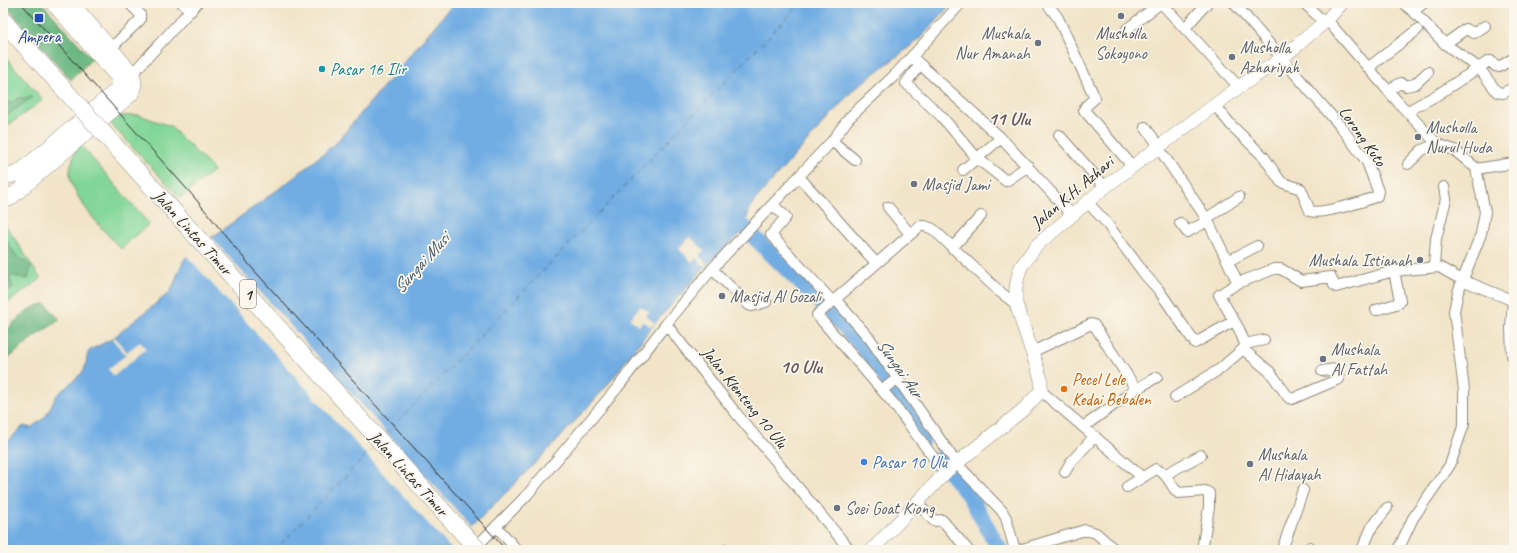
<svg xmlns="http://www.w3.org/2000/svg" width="1517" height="553" viewBox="0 0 1517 553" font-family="Caveat,sans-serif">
<rect width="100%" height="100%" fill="#fbf7ec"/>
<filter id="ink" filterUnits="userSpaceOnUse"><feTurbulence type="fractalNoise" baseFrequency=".025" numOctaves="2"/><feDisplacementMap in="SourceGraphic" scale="8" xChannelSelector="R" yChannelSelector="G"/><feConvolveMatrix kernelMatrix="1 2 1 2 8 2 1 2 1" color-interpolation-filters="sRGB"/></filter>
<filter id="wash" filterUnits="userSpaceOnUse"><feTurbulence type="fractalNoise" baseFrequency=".012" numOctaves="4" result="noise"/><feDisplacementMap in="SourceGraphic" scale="16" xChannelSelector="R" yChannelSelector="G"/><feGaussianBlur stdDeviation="0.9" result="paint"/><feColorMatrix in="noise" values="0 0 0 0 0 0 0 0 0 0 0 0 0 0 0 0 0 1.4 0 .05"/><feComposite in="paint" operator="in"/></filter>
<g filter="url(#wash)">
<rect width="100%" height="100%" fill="#f1e4c8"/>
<path fill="#80d597" stroke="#568061" d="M3 54 43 100 3 129Z
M139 115 170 126 214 170 180 198 108 121 122 116Z
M79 143 149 224 121 249C105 232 67 193 70 170 71 161 76 152 79 143Z
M3 221 41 279 3 306Z"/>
<path fill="#68b680" stroke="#4a7056" d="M3 3H42L92 59 71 80Z
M32 97 9 114 3 116V103L13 102 18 98Z
M3 235 15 254 31 266 28 279 9 275 13 289 3 292Z
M46 304 60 320 34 337 3 363V335C14 322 28 305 46 304Z"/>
<path fill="#71ade3" stroke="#4e6c87" d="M454 3H952L923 35 908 48 854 89 755 200 750 208 744 227 740 234 705 267 655 323 605 388 556 442 449 550H3V446L23 426 31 428 45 417 57 395 82 373 85 368 88 353 90 350 112 339 169 293C178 280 177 266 189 254L287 183 335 144Z"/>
<path fill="#f1e4c8" d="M210 236 473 529 452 550 186 255Z
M690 237 704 250 699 256 707 264 705 267 696 258 692 262 679 249Z
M640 306 649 312 646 316 655 323 651 327 643 321 639 326 630 319Z
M115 337 127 352 140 342 146 349 114 376 108 369 126 355 112 339Z"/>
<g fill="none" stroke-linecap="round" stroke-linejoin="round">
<path stroke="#71ade3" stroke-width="16" d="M744 227 843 325 878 365 923 439
M939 459 970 497 1000 550"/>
<path stroke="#44586b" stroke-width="1" stroke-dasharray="5 4" stroke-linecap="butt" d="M386 434 801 3
M275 550 374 447"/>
</g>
</g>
<g filter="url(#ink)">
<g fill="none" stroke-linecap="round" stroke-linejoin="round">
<g stroke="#8e887a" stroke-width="12">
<path id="minor" d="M182 3 191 11
M1047 3 1058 18 1095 98 1086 106 1084 110 1132 166
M1304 3 1324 22
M1403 3 1413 11 1424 3
M1413 11 1445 44 1479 68 1497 92 1503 93 1513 88
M1327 20 1397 101 1437 144 1454 150 1476 168 1485 212 1481 234 1458 292 1454 311 1464 390V424L1450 465 1413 518 1398 550
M1185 28 1207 3
M1127 29 1158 5H1163L1239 87
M1445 44 1466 29 1474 33 1485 26
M110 49 140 20V14L129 3
M912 57 1001 138 1072 215
M920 64 906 83 942 117 977 158 1006 181 1028 166
M1369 67 1417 30
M132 74 197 3
M1388 90 1401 83 1406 86 1415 84 1428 72
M1215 105 1231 125 1264 157 1281 182 1301 189 1310 211C1321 215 1366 201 1377 196L1378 191 1367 162 1341 127 1234 3
M1408 111 1437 95 1489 61H1491L1495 66 1499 67 1514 58
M1145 127 1159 146
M1059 135 1105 187
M832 141 855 160
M1158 147 1208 221 1238 283
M1408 164 1422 150 1437 144
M1476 169 1514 163
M963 170 1001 138
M801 179 876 263
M1088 203 1105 221 1146 276 1158 289 1195 343 1234 321
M888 207 910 234
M776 208 786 217 771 235 832 301
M1207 218 1239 197
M1180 223 1187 232 1208 221
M952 248 981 216
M1228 261 1257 246
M1434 266 1436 239 1446 199 1444 187
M712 269 749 305 752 306 766 302
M1394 271 1439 267 1462 280 1514 301
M835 299 870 339 957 464 1002 511 1006 518 1015 550
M666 324 712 269 832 141 849 118 895 75 961 3
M1264 340 1245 344 1239 329 1219 295 1238 283 1274 269H1281L1301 281 1331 277 1334 285 1336 287 1394 271 1400 301 1399 303 1376 310
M1032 352 1091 324 1094 325 1136 389 1157 377
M1512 355 1511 328 1513 300
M882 390 898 378
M1041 391 1142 477
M1175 397 1220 369 1243 349 1270 372 1289 398 1292 399 1339 379 1335 369 1322 371
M1083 427 1136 389
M1065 472 1071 462 1095 436
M945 473 893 403 817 315 920 226H925L933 229 1000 292 1016 304
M1166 474 1201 455
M1127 487 1156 469C1170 475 1168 483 1178 493L1205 491 1209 493V507L1202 550
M918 504 934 521 942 520 968 550
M496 526 517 550
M473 550 527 495 618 387 666 324 735 412 850 550
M725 550H729
M1019 550 1085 530 1096 533 1115 550
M1282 550 1303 490
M1309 550 1310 547
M1362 550 1372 527 1387 508"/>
</g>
<g stroke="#8e887a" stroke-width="14">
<path id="tertiary" d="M872 550 947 471 1024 409 1041 391V379L1016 304V288L1018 276 1021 267 1036 246 1105 187 1239 87 1281 59 1327 20 1342 3"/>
</g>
<g stroke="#8e887a" stroke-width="16">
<path id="secondary" d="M3 175 9 176 19 173 118 89 120 82 118 77 53 3
M3 192 9 199 131 94 134 84 132 74 71 3"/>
</g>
<g stroke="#8e887a" stroke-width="18">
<path id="trunk" d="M3 20 18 38"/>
</g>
<use href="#minor" stroke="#fff" stroke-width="10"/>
<use href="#tertiary" stroke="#fff" stroke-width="13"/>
<use href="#secondary" stroke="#fff" stroke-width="15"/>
<use href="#trunk" stroke="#fff" stroke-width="17"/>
<path stroke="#2b2b2b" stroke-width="1" d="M21 3 194 197 252 268 506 550"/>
<g stroke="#8e887a" stroke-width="18" stroke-linecap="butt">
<path id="trunk-bridge" d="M18 38 478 550"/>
</g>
<use href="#trunk-bridge" stroke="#fff" stroke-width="17"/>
</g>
</g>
<g fill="#6b7280" stroke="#fbf7ec" stroke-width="1.5">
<circle cx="1121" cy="16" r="4"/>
<circle cx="1038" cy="43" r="4"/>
<circle cx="1232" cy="57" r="4"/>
<circle cx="1418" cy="137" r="4"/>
<circle cx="914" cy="184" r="4"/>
<circle cx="1420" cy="260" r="4"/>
<circle cx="722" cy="296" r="4"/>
<circle cx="1323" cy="359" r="4"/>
<circle cx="1250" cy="464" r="4"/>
<circle cx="837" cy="508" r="4"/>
</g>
<rect fill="#1a4fb4" stroke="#fbf7ec" stroke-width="1.5" x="34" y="13" width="10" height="10" rx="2"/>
<circle fill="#0f9aa8" stroke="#fbf7ec" stroke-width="1.5" cx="322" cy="69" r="4"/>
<circle fill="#e8710a" stroke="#fbf7ec" stroke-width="1.5" cx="1064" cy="389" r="4"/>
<circle fill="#3f7fe0" stroke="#fbf7ec" stroke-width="1.5" cx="864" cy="462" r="4"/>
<g text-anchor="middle" stroke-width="3.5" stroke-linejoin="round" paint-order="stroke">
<rect fill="#fbf7ec" stroke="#696865" stroke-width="1" x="240" y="280" width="16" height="28" rx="3"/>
<g font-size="16" font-weight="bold" fill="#2b2b2b">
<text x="248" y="300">1</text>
</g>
<g font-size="17" fill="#5b616d" stroke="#fbf7ec" text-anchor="start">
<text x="1030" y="39" text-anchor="end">Mushala<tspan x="1030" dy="20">Nur Amanah</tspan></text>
<text x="1121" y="39" text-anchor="middle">Musholla<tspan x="1121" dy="20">Sokoyono</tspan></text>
<text x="1240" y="53">Musholla<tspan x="1240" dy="20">Azhariyah</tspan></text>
<text x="1426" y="133">Musholla<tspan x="1426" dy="20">Nurul Huda</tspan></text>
<text x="922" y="190">Masjid Jami</text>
<text x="1412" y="266" text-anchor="end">Mushala Istianah</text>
<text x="730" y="302">Masjid Al Gozali</text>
<text x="1331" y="355">Mushala<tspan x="1331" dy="20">Al Fattah</tspan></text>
<text x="1258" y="460">Mushala<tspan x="1258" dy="20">Al Hidayah</tspan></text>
<text x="845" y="514">Soei Goat Kiong</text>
</g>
<g font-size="17" fill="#164399" stroke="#fbf7ec">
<text x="39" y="42">Ampera</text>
</g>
<g font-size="17" fill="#0d838f" stroke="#fbf7ec" text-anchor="start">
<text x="330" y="75">Pasar 16 Ilir</text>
</g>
<g font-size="17" fill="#2b2b2b" stroke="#fbf7ec">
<text transform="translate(1363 136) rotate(55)" y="6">Lorong Kuto</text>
<text transform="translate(1072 192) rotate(-40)" y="6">Jalan K.H. Azhari</text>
<text transform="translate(193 232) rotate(48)" y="6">Jalan Lintas Timur</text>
<text transform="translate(745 397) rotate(51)" y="6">Jalan Klenteng 10 Ulu</text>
<text transform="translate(409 473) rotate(48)" y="6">Jalan Lintas Timur</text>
</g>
<g font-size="17" fill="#c56008" stroke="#fbf7ec" text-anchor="start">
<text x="1072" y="385">Pecel Lele<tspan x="1072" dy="20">Kedai Bebalen</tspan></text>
</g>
<g font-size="17" fill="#366cbe" stroke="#fbf7ec" text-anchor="start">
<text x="872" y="468">Pasar 10 Ulu</text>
</g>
<g font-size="18" font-style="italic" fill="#44586b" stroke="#fbf7ec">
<text transform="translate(421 263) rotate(-48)" y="6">Sungai Musi</text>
<text transform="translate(900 368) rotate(55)" y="6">Sungai Aur</text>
</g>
<g font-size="19" font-weight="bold" fill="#69555e" stroke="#fbf7ec">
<text x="1009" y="125">11 Ulu</text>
<text x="801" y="373">10 Ulu</text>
</g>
</g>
<rect width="1517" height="553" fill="none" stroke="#fbf7ec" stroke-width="16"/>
</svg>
